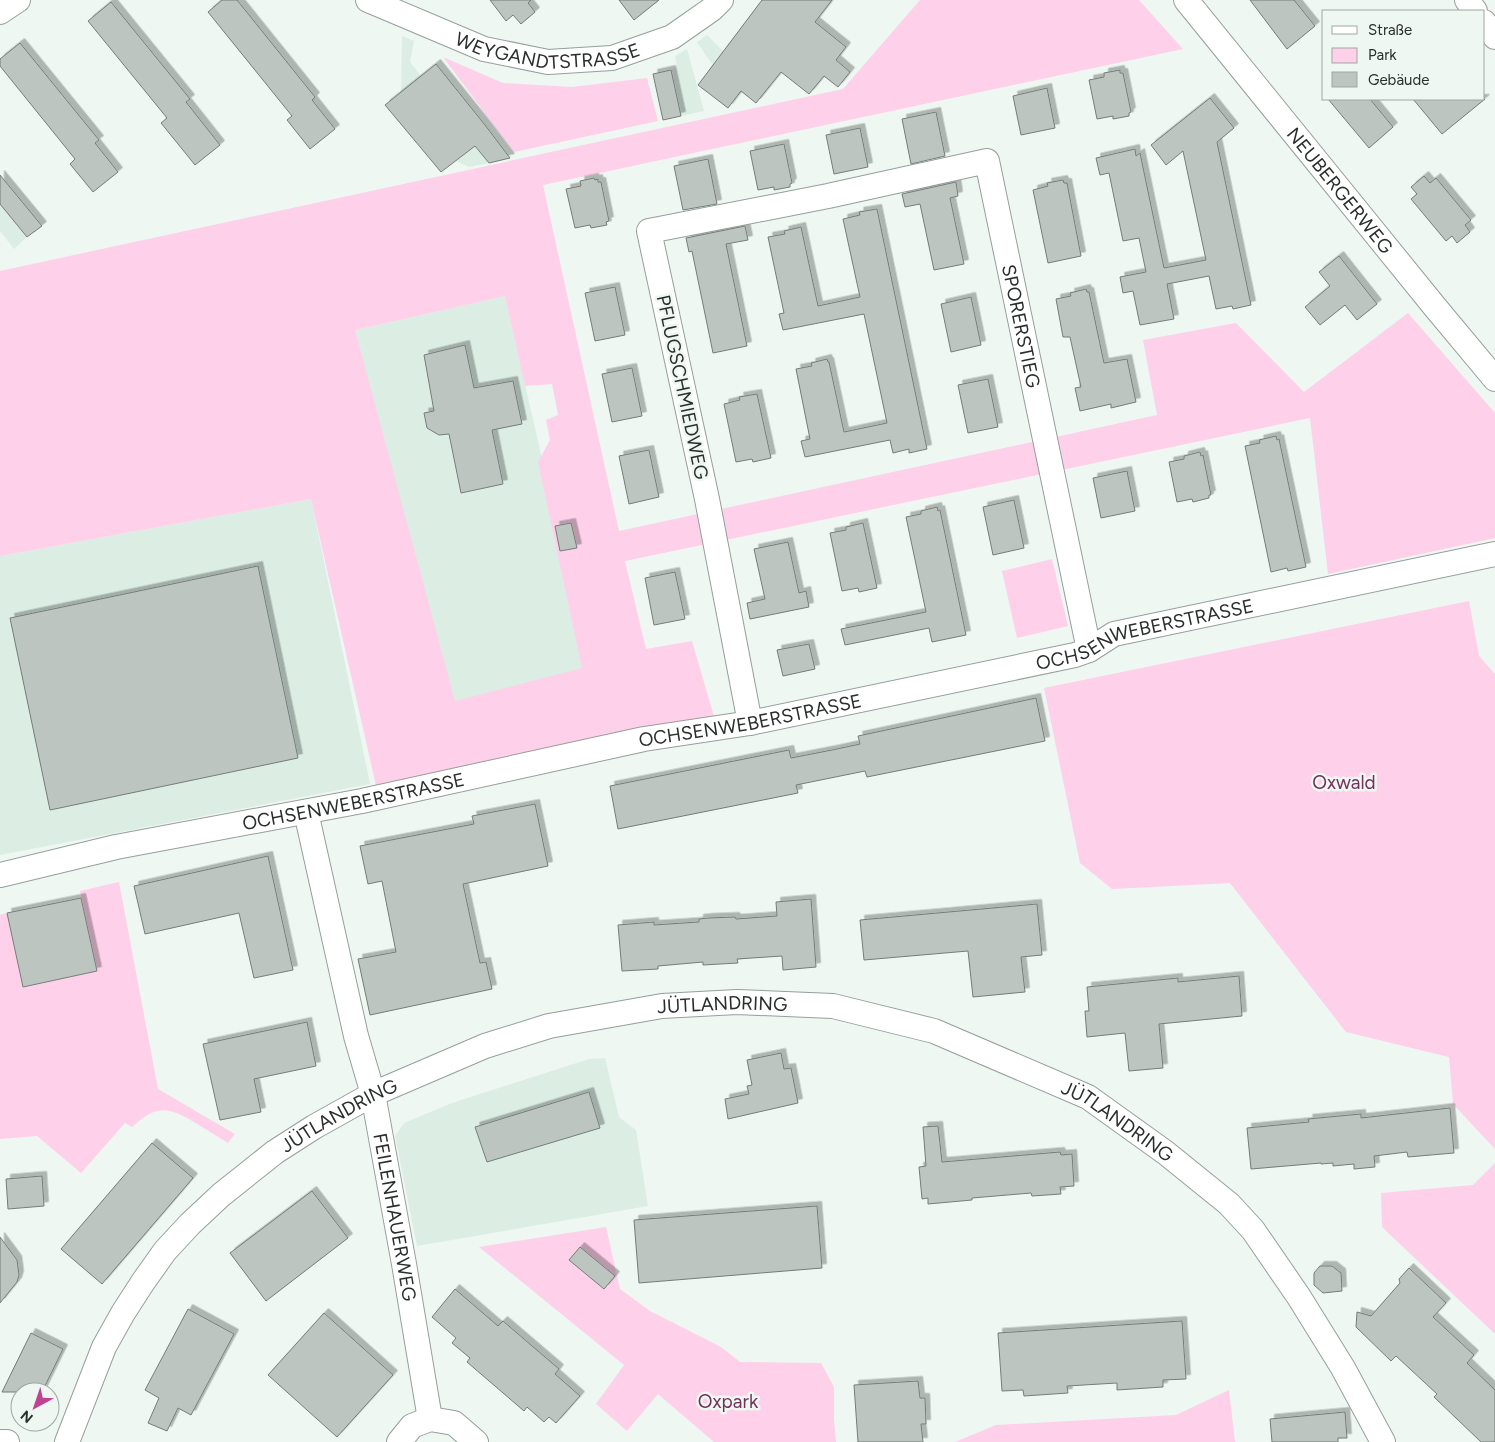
<svg xmlns="http://www.w3.org/2000/svg" width="1495" height="1442" viewBox="0 0 1495 1442" font-family="Figtree,sans-serif">
<defs>
<filter id="shadow"><feDropShadow dx="4.5" dy="-4.5" stdDeviation="0" flood-color="#0004"/></filter>
</defs>
<rect width="100%" height="100%" fill="#eef7f2"/>
<path fill="#dcede4" d="M707 35 723 51 753 75 740 93 709 70 712 64 697 42Z
M402 36 414 41 410 62 489 163 469 167 456 161 401 92Z
M687 49 704 111 681 116 671 70 677 67 675 56Z
M0 204 27 237 14 249 0 231Z
M505 296 584 644 624 638 459 764 355 330Z
M311 499 370 784 0 855V556Z
M605 1058 619 1117 636 1130 648 1206 417 1246 395 1136 404 1123 452 1103 589 1059Z"/>
<path fill="#fed0e9" fill-rule="evenodd" d="M920 0H1139L1183 49 543 185 619 531 1157 415 1143 340 1236 323 1304 392 1408 313 1495 413V538L1328 574 1310 418 625 561 646 649 692 641 715 720 377 790 311 499 0 556V271L843 89ZM505 296 525 386 552 384 558 415 546 420 550 440 538 462 582 668 455 701 355 330Z
M443 57 503 83 572 87 647 78 658 121 514 152Z
M1052 559 1068 626 1017 638 1002 571Z
M1469 601 1479 656 1495 674V1149L1453 1104 1449 1057 1346 1032 1230 883 1112 889 1080 863 1044 688Z
M119 882 158 1089 235 1134 228 1143C217 1136 205 1129 194 1122 167 1106 156 1105 132 1127L125 1123 81 1173 37 1136 0 1139V915L7 913 23 987 97 971 80 891Z
M1495 1163V1334L1382 1227 1381 1193 1473 1185Z
M606 1227 620 1289 650 1311 721 1347 740 1362 821 1363 834 1387V1420L836 1442H714L658 1394 627 1431 596 1404 624 1365 479 1247Z
M1229 1390 1235 1442H955L996 1425 1176 1415Z"/>
<path fill="#bcc5c0" stroke="#757d79" filter="url(#shadow)" d="M222 0H237L315 97 312 100 335 129 310 149 287 120 292 116 208 12Z
M490 0H531L528 3 535 12 521 24 513 15 506 21Z
M619 0H659L634 20Z
M762 0H832L815 22 846 47 836 60 850 72 838 87 824 76 809 94 781 72 756 103 741 91 728 108 698 85Z
M1250 0H1294L1315 26 1287 49Z
M111 2 190 99 186 102 220 145 195 165 161 123 167 118 88 21Z
M20 43 99 140 95 143 118 172 93 192 70 164 75 159 0 66V59Z
M436 64 485 125 510 158 489 163 475 146 441 172 385 105Z
M671 70 681 116 663 120 653 74Z
M1120 70V73H1123L1131 112 1129 113V116L1113 119V116L1097 119 1089 80 1104 77V73Z
M1047 88 1055 128 1021 135 1013 96Z
M1210 98 1234 128 1217 142 1251 305 1233 309 1232 306 1216 309 1209 276 1167 284 1174 319 1140 325 1133 291 1123 293 1120 277 1146 272 1139 238 1123 241 1109 173 1100 175 1096 158 1135 149 1136 156 1140 153 1164 268 1206 260 1183 151 1166 165 1151 145Z
M1328 99H1370L1393 127 1369 148Z
M1413 99H1485L1442 134Z
M936 112 945 156 911 164 902 119Z
M860 128 868 167 834 174 826 135Z
M784 144 792 183 790 184V187L774 190V187L758 190 750 151Z
M708 159 717 204 683 210 674 166Z
M0 175 42 226 27 237 0 204Z
M1424 176 1430 183 1436 178 1471 220 1465 225 1470 232 1457 243 1452 236 1446 241 1411 199 1417 194 1411 187Z
M594 178 595 180 598 179V182H601L609 221 606 222 607 225 591 228 590 225 575 228 566 189 581 186 580 181Z
M1063 180 1064 183H1067L1081 256 1048 263 1033 190 1048 186 1047 183Z
M956 182 958 196 950 198 964 264 934 270 920 204 905 207 902 194Z
M877 209 927 449 909 453V449L893 453 890 440 805 457 801 441 810 439 796 369 812 366 811 363 827 359 828 362H829L844 432 887 423 864 314 783 330 779 314 784 313 768 237 785 234 784 231 801 227 818 306 860 297 843 219 860 215 859 212Z
M745 226 748 240 726 244 747 346 713 353 692 251 689 252 686 238Z
M1339 256 1377 304 1357 320 1345 305 1320 325 1305 307 1330 286 1319 272Z
M615 287 625 335 595 341 585 293Z
M1086 289 1087 292H1089L1104 363 1127 359 1136 402 1111 408V404L1080 411 1075 388 1081 387 1070 337H1063L1056 299 1071 296 1070 293Z
M971 297 981 345 951 352 941 304Z
M465 345 474 388 513 381 522 424 492 430 503 484 461 493 449 434 439 435 427 428 424 413 434 411 424 355Z
M632 368 642 416 612 422 602 374Z
M988 379 998 427 968 433 958 385Z
M757 394 771 458 753 462 752 459 736 462 724 404 740 400 739 397Z
M1276 436 1277 440 1279 439 1306 567 1288 571 1287 568 1271 572 1245 446 1260 443 1259 440Z
M649 450 659 497 629 504 619 456Z
M1200 452 1201 456 1203 455 1211 495H1209V498L1193 502 1192 499 1177 502 1169 462 1184 459V456Z
M1127 471 1135 511 1101 518 1093 478Z
M1014 500 1024 548 993 555 983 507Z
M937 507 938 511 940 510 966 635 932 642 929 628 845 645 841 629 926 612 906 517 921 514V511Z
M571 523 577 548 560 551 555 526Z
M863 523 877 588 859 592 858 588 842 591 830 533 846 530V527Z
M788 542 799 593 806 591 809 607 750 619 747 603 765 599 754 549Z
M258 566 298 758 50 810 10 618Z
M675 572 685 619 654 625 645 578Z
M809 644 815 669 783 676 777 650Z
M1036 698 1045 741 867 777 865 771 796 785 798 793 618 829 610 786 789 750 791 758 832 750 860 744 858 736Z
M535 804 548 866 463 884 480 963 486 962 492 989 370 1015 358 959 396 952 382 881 368 884 360 846 474 824 472 816Z
M268 856 293 970 254 978 239 913 145 934 134 886Z
M81 898 97 971 23 987 7 913Z
M811 899 816 967 783 970 782 956 737 959 738 963 703 965V962L658 966V969L622 971 618 925 654 922V925L699 922V919L709 918 735 917 736 919 777 916 776 902Z
M1037 904 1042 955 1021 957 1025 992 973 997 968 951 864 960 860 920Z
M1239 976 1242 1016 1159 1024 1163 1068 1129 1071 1125 1033 1087 1037 1085 1011H1089L1087 987 1178 978V982Z
M307 1022 316 1066 254 1079 261 1112 220 1120 203 1044Z
M781 1053 784 1069 791 1068 798 1103 728 1119 725 1099 749 1094 747 1086 752 1085 747 1060Z
M589 1092 600 1128 487 1162 475 1127Z
M1450 1108 1454 1153 1408 1157 1407 1152 1374 1156 1375 1167 1354 1169V1164L1333 1166V1163L1321 1164V1163L1251 1169 1247 1128 1309 1122 1308 1119 1361 1114V1118Z
M938 1126 942 1162 1060 1152 1061 1155 1072 1154 1074 1186 1060 1187 1061 1194 1032 1196 1031 1193 972 1198V1200L928 1204V1198L922 1199 919 1167 926 1166 923 1127Z
M152 1143 193 1178 102 1284 61 1249Z
M42 1176 44 1206 8 1209 6 1179Z
M312 1191 348 1238 266 1301 230 1253Z
M817 1206 822 1268 639 1283 634 1220Z
M0 1237 17 1260 19 1275 17 1282 0 1303Z
M580 1247 615 1276 604 1289 569 1260Z
M1320 1266H1332L1341 1273 1342 1291 1323 1293 1314 1285V1273Z
M1409 1268 1446 1303 1433 1317 1474 1355 1467 1363 1495 1390V1442H1481L1434 1397 1437 1394 1396 1356 1391 1361 1356 1327 1357 1312 1371 1316 1400 1283 1399 1279Z
M455 1289 498 1326 503 1321 559 1369 555 1374 580 1396 556 1423 549 1417 544 1422 527 1407 524 1411 467 1362 470 1358 452 1343 456 1338 432 1317Z
M188 1309 234 1334 191 1415 178 1408 167 1431 148 1423 159 1398 145 1390Z
M324 1313 393 1375 337 1437 268 1375Z
M1182 1321 1186 1379 1163 1380V1387L1117 1390V1383L1067 1386 1068 1393 1024 1396 1023 1390 1002 1391 998 1333Z
M31 1333 63 1349 42 1392H2Z
M918 1381 920 1398H925L926 1424H921L923 1442H858L854 1385Z
M1345 1412 1347 1438H1338V1442H1272L1270 1419Z"/>
<g fill="none" stroke-linecap="round" stroke-linejoin="round">
<g stroke="#969f9a" stroke-width="26">
<g id="minor">
<path id="s1" d="M368 0 484 49 548 62 612 58 672 37 712 9 721 0"/>
<path id="s2" d="M1186 0 1435 307 1495 379"/>
<path d="M1467 0 1475 11"/>
<path d="M0 12 18 0"/>
<path d="M1484 22 1495 37"/>
<path id="s3" d="M750 723 707 499 649 231 828 196 987 161 1089 650"/>
<path id="s4" d="M306 812 356 1036 373 1094 404 1264 430 1419"/>
<path id="s5" d="M0 875 116 847 362 801 644 739 750 723 1075 655 1089 650 1114 634 1495 554"/>
<path d="M0 1442H7"/>
<path id="s6" d="M67 1442 104 1347 123 1313 143 1282 165 1251 190 1224 221 1195 275 1152 314 1127 373 1094 485 1046 549 1026 662 1006 737 1002 833 1006 934 1031 1088 1097 1166 1153 1229 1204 1253 1230 1299 1297 1343 1368 1383 1442"/>
<path d="M399 1442 412 1426 430 1419 454 1423 476 1442"/>
</g>
</g>
<use href="#minor" stroke="#fff" stroke-width="24"/>
</g>
<g text-anchor="middle" stroke-width="5" stroke-linejoin="round" paint-order="stroke">
<g font-size="19" fill="#2a2e2c" stroke="#eef7f2">
<text dy="7" stroke="none"><textPath href="#s1" startOffset="190">WEYGANDTSTRASSE</textPath></text>
<text dy="7" stroke="none"><textPath href="#s2" startOffset="245">NEUBERGERWEG</textPath></text>
<text dy="7" stroke="none"><textPath href="#s3" startOffset="1016">SPORERSTIEG</textPath></text>
<text transform="translate(683 387) rotate(78)" y="7">PFLUGSCHMIEDWEG</text>
<text dy="7" stroke="none"><textPath href="#s5" startOffset="1171">OCHSENWEBERSTRASSE</textPath></text>
<text dy="7" stroke="none"><textPath href="#s5" startOffset="766">OCHSENWEBERSTRASSE</textPath></text>
<text dy="7" stroke="none"><textPath href="#s5" startOffset="361">OCHSENWEBERSTRASSE</textPath></text>
<text dy="7" stroke="none"><textPath href="#s6" startOffset="842">JÜTLANDRING</textPath></text>
<text dy="7" stroke="none"><textPath href="#s6" startOffset="438">JÜTLANDRING</textPath></text>
<text dy="7" stroke="none"><textPath href="#s6" startOffset="1262">JÜTLANDRING</textPath></text>
<text dy="7" stroke="none"><textPath href="#s4" startOffset="415">FEILENHAUERWEG</textPath></text>
</g>
<g font-size="19" fill="#75315b" stroke="#eef7f2">
<text x="1344" y="789">Oxwald</text>
<text x="728" y="1408">Oxpark</text>
</g>
</g>
<rect x="1322" y="10" width="162" height="90" fill="#eef7f2" stroke="#a0a7a3"/>
<rect x="1332" y="26" width="25" height="8" fill="#ffffff" stroke="#a0a7a3"/>
<text x="1368" y="35" font-size="15" fill="#2a2e2c">Straße</text>
<rect x="1332" y="48" width="25" height="15" fill="#fed0e9" stroke="#a0a7a3"/>
<text x="1368" y="60" font-size="15" fill="#2a2e2c">Park</text>
<rect x="1332" y="72" width="25" height="15" fill="#bcc5c0" stroke="#a0a7a3"/>
<text x="1368" y="85" font-size="15" fill="#2a2e2c">Gebäude</text>
<g transform="translate(35 1407) rotate(220)"><circle r="24" fill="#eef7f2" stroke="#a0a7a3"/>
<path d="M0-4L9 19L0 12L-9 19Z" fill="#c04393"/>
<text y="-8" font-size="14" font-weight="bold" text-anchor="middle" fill="#2a2e2c">N</text>
</g>
</svg>
